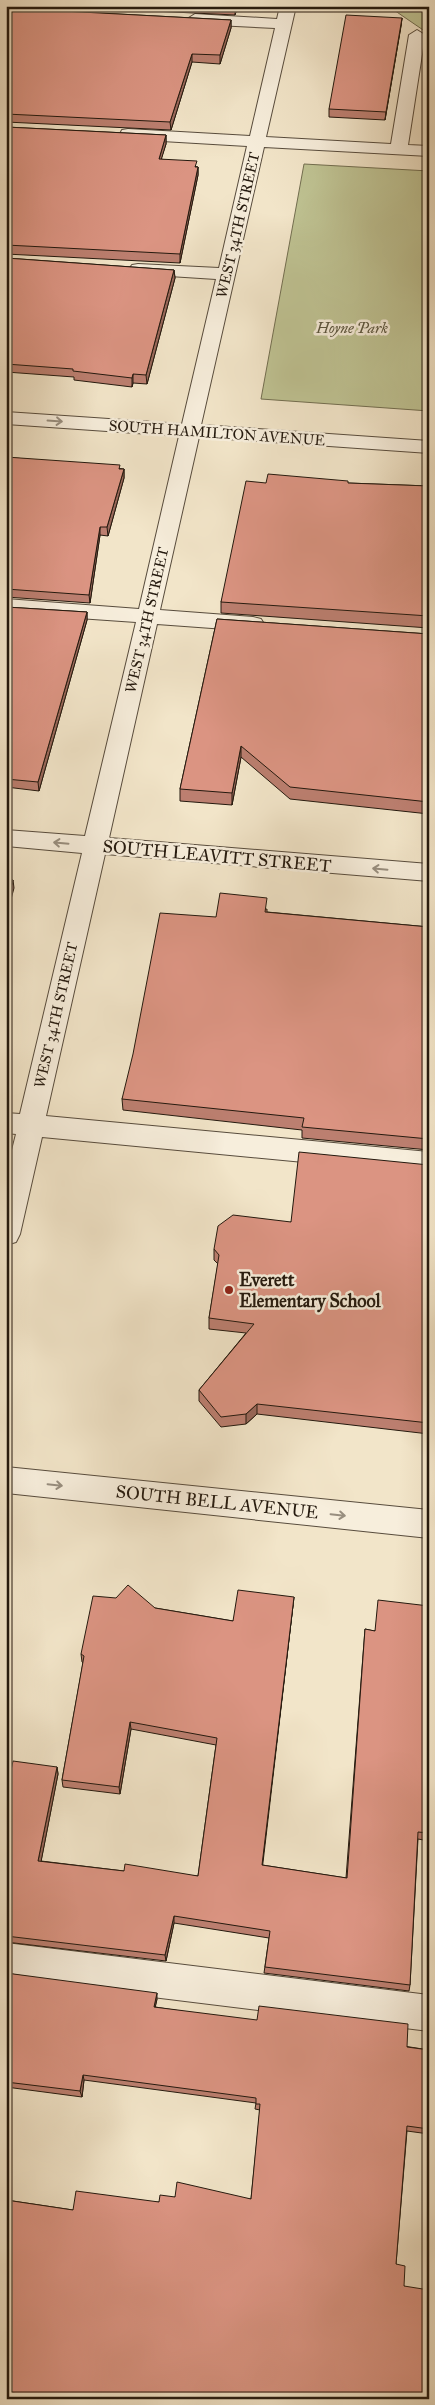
<svg xmlns="http://www.w3.org/2000/svg" width="435" height="2405" viewBox="0 0 435 2405" font-family="'IM FELL Great Primer',serif">
<rect width="100%" height="100%" fill="#f2e5c9"/>
<filter id="stains"><feTurbulence type="fractalNoise" baseFrequency=".004" numOctaves="4"/><feColorMatrix values="0 0 0 0 .2 0 0 0 0 .09 0 0 0 0 .02 0 0 0 .5 -.17"/></filter>
<radialGradient id="worn" r=".72"><stop offset=".6" stop-color="#630" stop-opacity="0"/><stop offset="1" stop-color="#630" stop-opacity=".3"/></radialGradient>
<path fill="#bfc393" stroke="#726e50" d="M388 6H429V34Z
M304 164 429 171V411L261 399Z"/>
<g fill="none" stroke-linecap="round" stroke-linejoin="round">
<g stroke="#584c3d" stroke-width="2">
<path id="minor" d="M280 6H296L266 137 391 144 409 35 417 30 425 35 408 145 429 146V156L264 147 201 425 429 441V453L199 437 160 610 253 617 261 619 264 624 261 629 253 631 157 624 109 838 429 864V881L105 854 46 1116 429 1152V1174L42 1137 20 1234 16 1242 6 1245V1174L16 1134 6 1133V1113L20 1114 82 853 6 846V830L85 836 136 622 6 613V599L139 609 179 436 6 424V412L182 424 216 279 138 274 132 273 129 269 132 265 138 264 219 268 247 146 128 139 122 138 120 134 122 130 128 129 250 136 275 28 195 24 187 19 195 14 277 19Z
M6 1467 429 1510V1538L6 1493Z
M6 1943 429 1995V2031L6 1979Z"/>
</g>
<use href="#minor" fill="#f7eedc" fill-rule="evenodd"/>
</g>
<path fill="#bc7f70" stroke="#24190e" d="M50 6H238L235 15Z
M6 8 231 20V28L220 64 192 62 171 130 6 122Z
M402 18 401 26 385 120 329 117V109Z
M6 127 166 135V144L161 159 198 167V175L180 263 6 254Z
M6 258 174 270 175 278 147 384 133 383 132 387 74 380V377L6 372Z
M6 457 124 469V478L108 536 100 535 90 603 6 597Z
M266 483H348L429 486V628L221 613V602Z
M6 607 87 612V620L39 791 6 787Z
M217 619 429 634V814L290 799 241 757 232 805 180 801V789Z
M267 909V912L429 927V1150L302 1138V1130L123 1110 122 1099 216 917Z
M429 1165V1434L257 1414 246 1424 221 1427 199 1401V1390L246 1333 209 1329V1318L218 1264 214 1260V1249L291 1222Z
M293 1605 262 1865 346 1878 365 1629 374 1631 429 1606V1841L418 1839 410 1985 409 1991 264 1973 269 1938 174 1923 166 1961 6 1942V1780H9L57 1767 58 1774 41 1861 124 1871 198 1876 216 1745 131 1729 120 1794 63 1787 62 1780 83 1663 82 1662 81 1654 155 1608 233 1621Z
M6 1973 157 1999 155 2007 429 2050V2134L407 2131 396 2264 404 2286 429 2399H33L6 2394V2200L73 2210 159 2202 175 2197 251 2199 260 2110 255 2109 256 2103 84 2080 82 2097 6 2087Z"/>
<path fill="#99685b" stroke="#24190e" d="M235 6H238L235 15Z
M402 18 401 26 385 120 386 112Z
M231 20V28L220 64V55Z
M192 54V62L171 130 170 122Z
M166 135V144L159 167V159Z
M198 167V175L180 263V254Z
M174 270 175 278 147 384 146 375Z
M133 374V383L132 387V378Z
M124 469V478L108 536 107 527Z
M100 527V535L90 603 89 595Z
M87 612V620L39 791 38 782Z
M241 746V757L232 805V793Z
M13 880 14 888 6 918V906Z
M257 1404V1414L246 1424V1414Z
M294 1597 293 1605 262 1871V1865Z
M130 1722 131 1729 120 1794 119 1787Z
M57 1767 58 1774 40 1867 38 1861Z
M174 1916V1923L166 1961 165 1955Z
M157 1993V1999L154 2013V2007Z
M83 2075 84 2080 82 2097 80 2091Z"/>
<path fill="#db9482" stroke="#24190e" d="M6 8 231 20 220 55 192 54 170 122 6 114Z
M346 15 402 18 386 112 329 109Z
M6 127 166 135 159 159 197 161 195 167H198L180 254 6 245Z
M6 258 174 270 146 375 133 374 132 378 73 371V369L6 364Z
M6 457 120 465 119 469H124L107 527H100L89 595 6 589Z
M268 474 348 481V483L429 486V616L221 602 246 481 266 483Z
M6 607 87 612 38 782 6 779Z
M217 619 429 634V802L290 787 241 746 232 793 180 789Z
M6 879 13 880 6 906Z
M220 893 267 898 265 912 429 927V1139L302 1127 304 1118 122 1099 133 1054 160 913 216 917Z
M299 1152 429 1165V1423L257 1404 246 1414 221 1417 199 1390 254 1324 209 1318 219 1255 214 1249 218 1226 233 1215 291 1222Z
M128 1585 155 1608 233 1621 238 1590 294 1597 262 1865 347 1878 365 1629 375 1631 378 1600 429 1606V1833L418 1832 410 1985 265 1967 270 1931 174 1916 165 1955 6 1936V1780H9L13 1761 57 1767 38 1861 124 1871 125 1864 198 1876 217 1738 130 1722 119 1787 62 1780 84 1656 81 1654 93 1596 116 1598Z
M6 1973 157 1993 154 2007 257 2020 259 2006 408 2024 407 2047 429 2050V2129L407 2126 396 2264 405 2266 404 2286 429 2290V2399H43V2398L6 2392V2200L73 2210 76 2191 159 2202 160 2195 175 2197 177 2182 251 2199 260 2104H256V2098L83 2075 80 2091 6 2082Z"/>
<defs><path id="oneway-shaft" d="M-6 0H5M1.5-3L5.5 0L1.5 3" fill="none" stroke-width="1.6" stroke-linecap="round" stroke-linejoin="round" transform="scale(1.25)"/></defs>
<g stroke="#988e7f">
<use href="#oneway-shaft" transform="translate(55 421) rotate(4)"/>
<use href="#oneway-shaft" transform="translate(61 843) rotate(-175)"/>
<use href="#oneway-shaft" transform="translate(380 869) rotate(-175)"/>
<use href="#oneway-shaft" transform="translate(55 1485) rotate(6)"/>
<use href="#oneway-shaft" transform="translate(338 1515) rotate(6)"/>
</g>
<circle fill="#8f2418" stroke="#f7eedc" stroke-width="2" cx="229" cy="1290" r="5"/>
<g text-anchor="middle" stroke-width="5" stroke-linejoin="round" paint-order="stroke">
<g font-size="15" fill="#24190e" stroke="#f7eedc">
<text transform="translate(238 225) rotate(-77)" y="5">WEST 34TH STREET</text>
<text transform="translate(217 433) rotate(4)" y="5">SOUTH HAMILTON AVENUE</text>
<text transform="translate(147 620) rotate(-77)" y="5">WEST 34TH STREET</text>
<text transform="translate(56 1015) rotate(-77)" y="5">WEST 34TH STREET</text>
</g>
<g font-size="15" font-style="italic" fill="#5a543d" stroke="#f7eedc">
<text x="352" y="333">Hoyne Park</text>
</g>
<g font-size="18" fill="#24190e" stroke="#f7eedc">
<text transform="translate(217 856) rotate(5)" y="6">SOUTH LEAVITT STREET</text>
<text transform="translate(217 1502) rotate(6)" y="6">SOUTH BELL AVENUE</text>
</g>
<g font-size="18" font-weight="bold" fill="#24190e" stroke="#f7eedc" text-anchor="start">
<text x="239" y="1286">Everett<tspan x="239" dy="21">Elementary School</tspan></text>
</g>
</g>
<rect width="435" height="2405" fill="none" stroke="#f2e5c9" stroke-width="25"/>
<rect x="8" y="8" width="420" height="2390" fill="none" stroke="#24190e" stroke-width="2.5"/>
<rect x="12" y="12" width="410" height="2380" fill="none" stroke="#24190e"/>
<rect width="100%" height="100%" filter="url(#stains)"/>
<rect width="100%" height="100%" fill="url(#worn)"/>
</svg>
